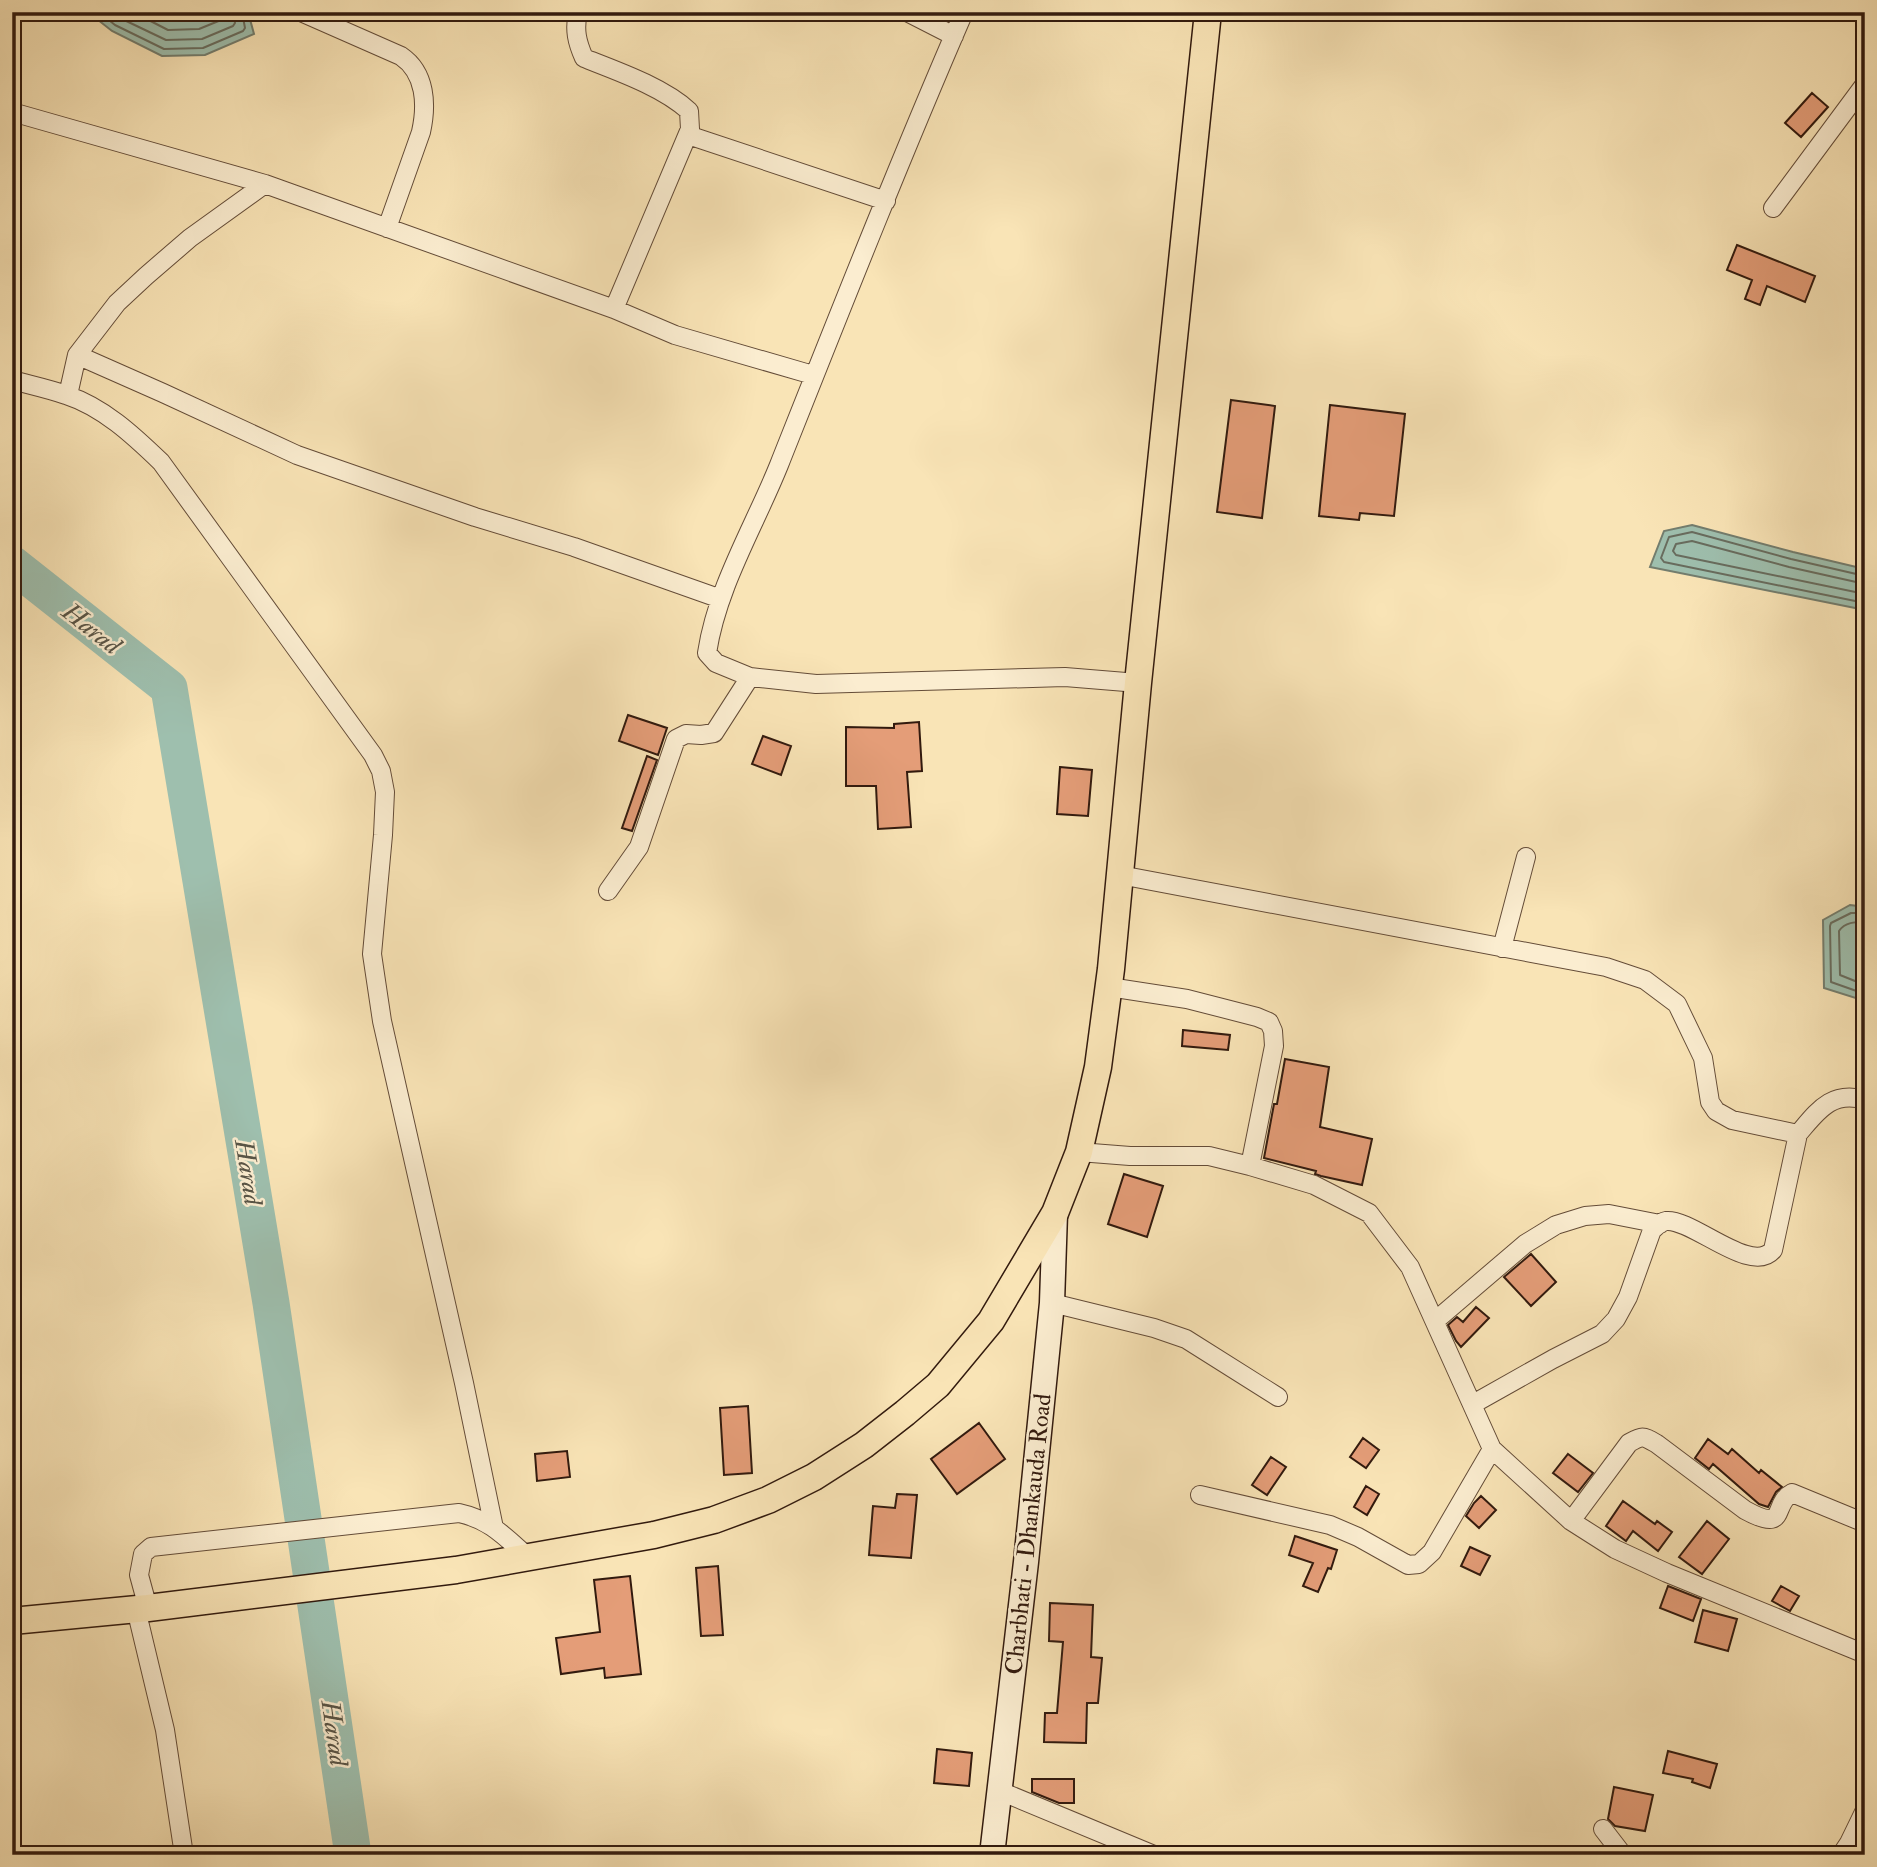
<svg xmlns="http://www.w3.org/2000/svg" width="1877" height="1867" viewBox="0 0 1877 1867" font-family="'IM FELL Double Pica',serif">
<rect width="100%" height="100%" fill="#f9e4b6"/>
<filter id="stains"><feTurbulence type="fractalNoise" baseFrequency=".00286" numOctaves="4"/><feColorMatrix values="0 0 0 0 .2 0 0 0 0 .09 0 0 0 0 .02 0 0 0 .5 -.17"/></filter>
<radialGradient id="worn" r=".72"><stop offset=".6" stop-color="#630" stop-opacity="0"/><stop offset="1" stop-color="#630" stop-opacity=".3"/></radialGradient>
<path fill="#9ebfae" stroke="#737d6e" stroke-width="2" d="M88 12H248L254 34 205 55 162 56 112 31Z
M1692 525 1793 552 1865 569V610L1650 567 1664 531Z
M1850 905 1865 907V1001L1824 988 1823 920Z"/>
<g fill="none" stroke-linecap="round" stroke-linejoin="round">
<path stroke="#686c5e" stroke-width="2" d="M99 12 115 25 164 49 203 48 243 31 245 28 242 12
M113 12 120 18 166 40 202 39 233 26 235 23 233 12
M133 12 168 30 199 29 221 20 223 12
M1865 576 1791 559 1692 532 1669 537 1661 558 1664 562 1865 603
M1865 584 1789 567 1692 541 1676 544 1673 551 1676 555 1865 594
M1865 913H1851L1831 923 1830 926 1831 982 1865 994
M1865 922C1855 922 1845 922 1839 931L1840 975 1865 985"/>
<path stroke="#9ebfae" stroke-width="37" d="M12 564 169 688 271 1303 353 1855"/>
</g>
<path fill="#e49d78" stroke="#321a0e" stroke-width="2" d="M1812 93 1828 107 1801 137 1785 123Z
M1737 245 1815 276 1805 302 1767 286 1760 305 1745 299 1752 280 1727 270Z
M1231 400 1275 406 1262 518 1217 512Z
M1330 405 1405 414 1394 516 1360 513 1359 520 1319 516Z
M628 715 667 728 658 755 619 741Z
M919 722 922 771 907 772 911 827 878 829 876 786H846V727L894 728V724Z
M763 736 791 746 781 775 752 764Z
M647 756 657 760 632 831 622 828Z
M1060 767 1092 770 1088 816 1057 814Z
M1183 1030 1230 1035 1228 1050 1182 1046Z
M1285 1059 1329 1067 1320 1127 1372 1139 1362 1185 1321 1176 1315 1174 1316 1171 1264 1158 1274 1104H1277Z
M1124 1174 1163 1186 1147 1237 1108 1224Z
M1531 1254 1556 1282 1531 1306 1504 1277Z
M1476 1307 1489 1318 1461 1347 1456 1341 1448 1325 1457 1317 1463 1322Z
M748 1406 752 1473 724 1475 720 1408Z
M979 1423 1005 1459 957 1494 931 1459Z
M1363 1438 1379 1450 1366 1468 1350 1457Z
M1708 1439 1728 1454 1732 1449 1759 1473 1761 1470 1782 1487 1776 1492 1768 1507 1759 1504 1713 1464 1709 1469 1695 1458Z
M567 1451 570 1477 537 1481 535 1454Z
M1568 1454 1593 1473 1578 1492 1553 1473Z
M1271 1457 1286 1467 1267 1495 1252 1485Z
M1366 1486 1379 1494 1367 1515 1354 1507Z
M897 1494 917 1495 911 1558 869 1555 873 1506 895 1508Z
M1481 1496 1496 1510 1479 1528 1466 1516 1474 1503Z
M1623 1501 1655 1524 1657 1521 1672 1532 1658 1551 1633 1531 1626 1541 1606 1526Z
M1707 1521 1729 1539 1702 1574 1679 1557Z
M1295 1536 1337 1550 1331 1569 1328 1568 1318 1592 1303 1586 1313 1563 1289 1555Z
M1470 1547 1490 1556 1480 1575 1461 1566Z
M718 1566 723 1635 701 1636 696 1568Z
M630 1576 641 1674 605 1678 604 1668 561 1674 556 1638 600 1632 594 1580Z
M1668 1586 1701 1599 1693 1621 1660 1608Z
M1781 1586 1799 1596 1790 1611 1772 1601Z
M1050 1603 1093 1605 1091 1657 1102 1658 1098 1703H1087L1086 1743 1044 1742 1045 1713H1057L1063 1642 1049 1641Z
M1703 1610 1737 1619 1728 1651 1695 1642Z
M937 1749 972 1753 969 1786 934 1783Z
M1668 1751 1717 1764 1710 1788 1692 1782 1693 1779 1663 1773Z
M1032 1779H1074V1803H1059L1032 1792Z
M1614 1787 1653 1795 1645 1831 1615 1826 1608 1819Z"/>
<g fill="none" stroke-linecap="round" stroke-linejoin="round">
<g stroke="#644c38" stroke-width="20">
<path id="street" d="M301 12 401 56C426 73 427 105 421 132L387 228
M578 12C574 30 577 42 584 58 617 71 663 87 689 111L690 129 614 309
M907 12 954 36
M964 12C899 162 839 314 779 465 754 527 717 587 707 653L716 663 750 677 816 684 1065 677 1138 683
M12 112 265 184 614 309 675 335 813 375
M688 135 886 201
M1773 208 1865 84
M77 355 163 393 297 455 475 517 574 547 721 599
M12 380C30 385 49 389 66 395 103 407 133 435 161 462L373 755 381 771 385 792 383 835 372 954 382 1021 464 1383 494 1528
M68 395 77 355 117 303 146 276 190 238 265 184
M1120 875 1606 967 1645 980 1677 1004 1703 1058 1710 1102 1716 1111 1732 1120 1798 1134C1817 1112 1831 1090 1865 1100
M608 891 639 847 676 739 686 734 701 735 714 733 750 677
M1502 948 1526 857
M1109 987 1187 999 1257 1017 1269 1022 1273 1031 1274 1046 1250 1166
M1079 1152 1130 1156H1209L1250 1166 1314 1185 1369 1213 1410 1267 1492 1449 1571 1521 1615 1549 1667 1573 1865 1654
M1052 1303 1154 1328 1186 1339 1278 1397
M1435 1321 1525 1244 1556 1225 1585 1216 1609 1214 1660 1224
M1473 1404 1553 1359 1602 1334 1616 1319 1628 1297 1652 1230C1656 1227 1660 1222 1666 1221 1692 1218 1751 1276 1773 1250L1798 1134
M1200 1495 1330 1525 1358 1537 1408 1565 1419 1564 1432 1552 1492 1449
M1571 1521 1629 1443C1643 1435 1643 1436 1657 1444L1745 1510C1789 1534 1771 1504 1792 1493L1865 1523
M148 1608 139 1575 143 1554 151 1547 459 1513C491 1520 505 1537 529 1558
M136 1609 165 1730 184 1855
M1000 1791 1154 1855
M1603 1829 1623 1855
M12 1852 14 1855
M1841 1855 1849 1843 1865 1810"/>
</g>
<g stroke="#321a0e" stroke-width="27">
<path id="secondary" d="M992 1855 1026 1562 1052 1303 1055 1213"/>
</g>
<g stroke="#321a0e" stroke-width="29">
<path id="primary" d="M12 1621 148 1608 456 1570 654 1535 714 1520 768 1500 814 1477 864 1445 905 1413 938 1385 991 1321 1055 1213 1079 1152 1098 1067 1111 969 1138 683 1208 12"/>
</g>
<use href="#street" stroke="#fbedd0" stroke-width="18"/>
<use href="#secondary" stroke="#fbedd0" stroke-width="24"/>
<use href="#primary" stroke="#f9e4b6" stroke-width="26"/>
</g>
<g text-anchor="middle" stroke-width="5" stroke-linejoin="round" paint-order="stroke">
<g font-size="24" fill="#321a0e" stroke="#fbedd0">
<text transform="translate(1028 1534) rotate(-84)" y="8">Charbhati - Dhankauda Road</text>
</g>
<g font-size="26" font-style="italic" fill="#585446" stroke="#fbedd0">
<text transform="translate(92 628) rotate(38)" y="9">Harad</text>
<text transform="translate(249 1172) rotate(81)" y="9">Harad</text>
<text transform="translate(335 1733) rotate(82)" y="9">Harad</text>
</g>
</g>
<rect width="1877" height="1867" fill="none" stroke="#f9e4b6" stroke-width="42"/>
<rect x="14" y="14" width="1849" height="1839" fill="none" stroke="#321a0e" stroke-width="3.5"/>
<rect x="21" y="21" width="1835" height="1825" fill="none" stroke="#321a0e" stroke-width="2"/>
<rect width="100%" height="100%" filter="url(#stains)"/>
<rect width="100%" height="100%" fill="url(#worn)"/>
</svg>
